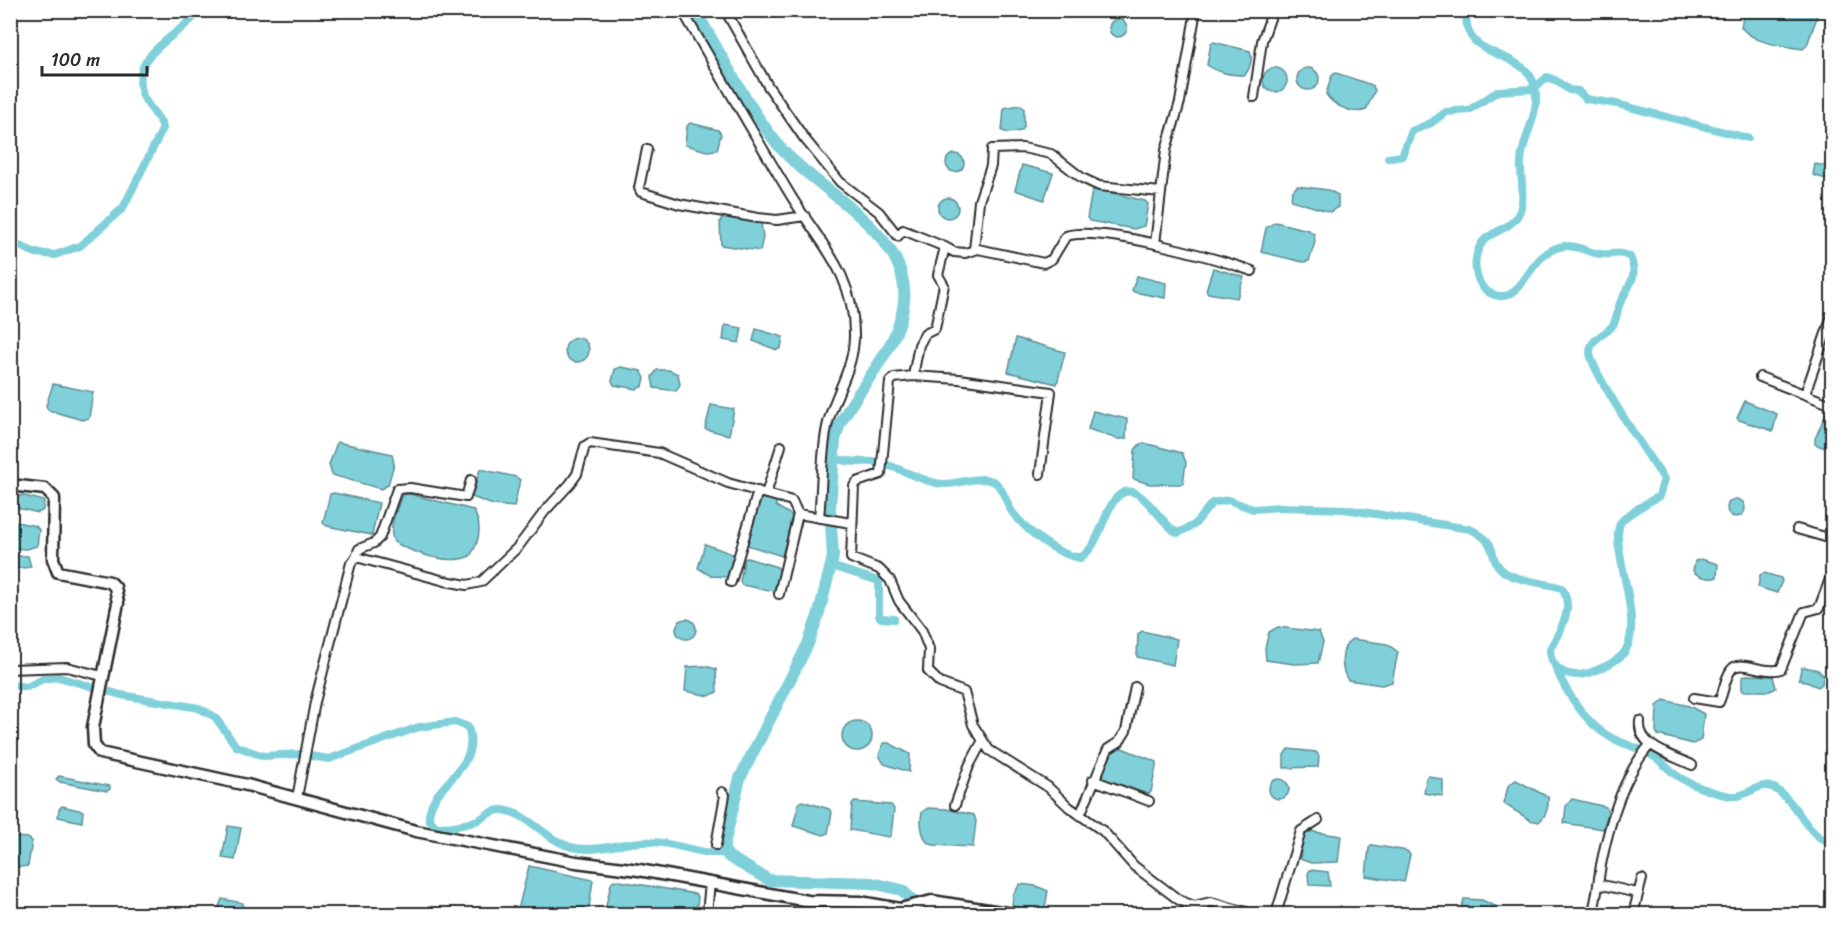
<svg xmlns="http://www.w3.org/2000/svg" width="1843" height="925" viewBox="0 0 1843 925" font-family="Sriracha,sans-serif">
<rect width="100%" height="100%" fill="#fff"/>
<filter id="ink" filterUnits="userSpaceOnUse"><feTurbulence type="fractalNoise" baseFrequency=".0167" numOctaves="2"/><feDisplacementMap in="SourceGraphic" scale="12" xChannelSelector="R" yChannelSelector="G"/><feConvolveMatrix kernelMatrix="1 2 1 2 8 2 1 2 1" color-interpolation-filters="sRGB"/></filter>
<g filter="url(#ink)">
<path fill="#80d0da" stroke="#5e8e94" stroke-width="1.5" d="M1812 11 1817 13V17L1807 45 1803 49C1783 46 1754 44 1741 27L1744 11Z
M1109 28a9 9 0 1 1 18 0a9 9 0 1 1-18 0Z
M1213 42 1250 51C1253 59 1250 69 1245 75 1230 75 1219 73 1207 65L1211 43Z
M1297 79a11 11 0 1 1 22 0a11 11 0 1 1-22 0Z
M1263 80a12 12 0 1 1 24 0a12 12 0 1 1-24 0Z
M1336 73 1372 85 1375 90 1366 110C1354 115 1333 106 1326 94L1332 75Z
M1020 105 1024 108V127L1021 131 1008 133 1002 131 1004 108Z
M690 123 718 130 721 134 717 150 707 151 685 145 687 126Z
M946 163a9 9 0 1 1 18 0a9 9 0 1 1-18 0Z
M1815 164 1832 167V181L1813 175Z
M1022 165 1053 173 1044 200 1015 190Z
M1297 186 1328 190 1338 195V207L1330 212 1291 200 1292 192Z
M1096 189 1145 201 1148 204 1144 226 1134 229 1090 221 1087 218 1092 191Z
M938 208a10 10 0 1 1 20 0a10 10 0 1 1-20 0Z
M723 217 761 223 763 237 760 251 721 245 720 221Z
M1275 222 1308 230 1314 234 1315 242 1309 261 1303 262 1261 252 1266 228Z
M1213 268 1244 277 1237 298 1208 293 1206 290Z
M1137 276 1166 283 1165 298 1134 292 1132 290Z
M725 325 742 328 739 343 723 340Z
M756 329 783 337 781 348 777 350 753 341Z
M1016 338 1065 352 1057 384 1008 372Z
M565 350a12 12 0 1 1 24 0a12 12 0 1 1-24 0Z
M621 367 641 371 645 378 643 386 637 389 614 385 612 381 615 369Z
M657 370H669L678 374 680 384 676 391 654 388 652 377Z
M53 384 93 392 89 418 82 420 48 410 46 406Z
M1745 401 1777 414 1773 431 1739 420 1737 418Z
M711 405 734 409 729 435 705 429Z
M1832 410V451L1815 444V439L1827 411Z
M1093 411 1127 419 1126 439H1117L1088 429Z
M337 442 392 454 394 464 388 485 381 489 332 475 329 465Z
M1144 443 1182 453 1186 462 1183 484H1150L1133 479 1135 450 1140 444Z
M480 469 516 477 520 480 514 507 493 505 472 497Z
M334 493 379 503 372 535 327 526 323 523 330 494Z
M409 494 473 510C483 526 480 541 470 556 448 566 414 553 394 542 387 529 397 509 402 495Z
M21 495 44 501 43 510 38 513 14 507V499Z
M760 496 776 500V506L793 516 782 556 747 545Z
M1727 508a9 9 0 1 1 18 0a9 9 0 1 1-18 0Z
M11 521 36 526 39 530 37 546 26 549 11 548Z
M705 544 735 555 729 577 711 576 698 568Z
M11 556H28L31 567 11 569Z
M747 558 777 567 780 571 774 591 742 585 740 582 744 559Z
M1701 559 1718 564 1717 577C1710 580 1698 577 1693 571L1695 561Z
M1764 573 1781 578 1782 581 1777 593 1758 587 1760 575Z
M676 629a10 10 0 1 1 20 0a10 10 0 1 1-20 0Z
M1278 627 1319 632 1323 642 1318 663 1294 664 1266 660 1265 648 1269 632Z
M1142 631 1177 639 1173 665 1137 657 1138 634Z
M1352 639 1387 644 1398 652 1392 682 1382 685 1348 680C1340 669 1340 646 1352 639Z
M705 666 716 669 717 692 709 696 685 691 687 667Z
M1804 667 1818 670 1824 676 1822 684 1818 687 1799 679 1801 668Z
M1746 675 1773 676 1776 688 1770 691H1742V677Z
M1664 700 1689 706 1704 714 1701 740 1693 744 1658 735 1656 731 1657 706Z
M842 736a15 15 0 1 1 30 0a15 15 0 1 1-30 0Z
M884 743H889L910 754 909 772 884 764 879 755Z
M1117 746 1157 762 1151 792 1148 794 1102 778 1101 775 1114 747Z
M1288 749 1316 752 1319 756 1318 767 1284 768V755Z
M59 776 110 786V789L107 791 60 782 56 779Z
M1429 776 1443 780V796L1424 793 1426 778Z
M1269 789a10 10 0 1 1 20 0a10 10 0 1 1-20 0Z
M1516 780 1548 797C1549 807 1547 815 1539 822L1530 820 1504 804 1508 786Z
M1572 799 1606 807 1608 813 1603 829 1564 823 1566 806Z
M802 801 829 809 832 813 828 833 824 835 793 826 799 803Z
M855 802 891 805 894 809 891 835 889 837 850 830 852 804Z
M62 806 83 811 82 822 58 817 59 809Z
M928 808 946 809 974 815 976 821 973 847 933 845 927 842C921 833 920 822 922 812Z
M228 826 241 828 235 860 222 858Z
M1308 831 1341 836 1338 862 1311 863 1300 859 1304 832Z
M11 837 28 838 32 841 28 866 11 868Z
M1372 845 1407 851 1410 855 1404 882 1366 876 1369 848Z
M529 866 593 880 588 914H517Z
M1310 870 1328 872 1330 886 1309 885 1308 874Z
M614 880 695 894 698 897 696 914H604L611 884Z
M1020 884 1036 886 1048 891 1044 913 1012 906 1013 895Z
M222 899 243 903V914H216Z
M1464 899 1482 900 1497 907V914H1460Z"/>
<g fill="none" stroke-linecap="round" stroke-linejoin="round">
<path stroke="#80d0da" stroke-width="8" d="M1388 158 1402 156 1412 131 1431 123 1446 112 1469 110 1498 91 1534 89 1547 77 1555 80 1569 90 1578 91 1586 99 1617 104 1748 138
M10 242 36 253 55 255 80 246 123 208 163 128C159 114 146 107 142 93 130 52 180 37 200 10
M835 458C850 464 862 461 876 462 899 466 920 482 942 484 960 485 975 475 993 481 1003 486 1006 503 1012 512 1028 532 1055 554 1080 558 1099 546 1101 521 1113 502 1136 468 1159 525 1178 533L1194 525 1212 503 1228 500 1253 509 1281 507 1344 509 1470 529C1503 545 1485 556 1503 571 1518 582 1544 582 1562 588 1575 609 1560 630 1550 649 1550 670 1569 679 1589 673 1600 669 1613 664 1621 656 1643 636 1623 579 1620 553 1618 543 1616 531 1621 522 1626 514 1649 502 1659 496L1664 479C1651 460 1589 368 1590 352 1590 338 1606 335 1613 325 1617 319 1617 310 1620 303 1629 284 1639 278 1630 257 1618 250 1611 256 1600 254 1587 252 1577 245 1565 246 1529 250 1525 299 1500 296 1477 294 1470 265 1480 246 1488 229 1515 232 1521 207 1525 193 1520 177 1521 162 1522 141 1535 122 1536 101 1539 41 1458 69 1467 10
M831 566 879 581V616L881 618 894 619
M1555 666C1565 691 1586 724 1610 737 1624 745 1642 748 1656 758 1663 763 1669 770 1676 775 1690 785 1715 794 1732 796 1747 798 1759 780 1774 788 1799 803 1804 834 1832 844
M10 685 27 687 43 679 58 677 121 695 199 708 215 717 236 746 263 756 300 754 329 759 419 727 455 722 468 727C483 771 427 784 429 820L437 827C451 827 465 826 478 820 486 816 493 809 503 810 528 813 546 840 571 847 597 854 626 840 652 842 677 843 700 855 724 853"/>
<path stroke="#80d0da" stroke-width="12" d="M695 10C722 56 746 105 779 146 816 191 911 232 904 301 900 348 859 385 839 426L835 440 830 507 833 557 819 613 808 644 740 778 723 849 729 857 769 880 872 883 902 890 912 900 920 914"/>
<g stroke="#2b2b2b" stroke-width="12">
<path id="street" d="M682 10C717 70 752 131 788 191 818 242 855 272 854 336 854 370 833 396 827 427 821 457 822 488 819 518
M725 10 768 86 804 138 840 182 879 212 898 236 903 230 945 247 938 275 944 285 935 329 925 334 919 345 913 376 894 378 890 382 881 474 857 482 854 486 851 558 879 569 890 580 899 601 922 631 929 649 928 671 940 683 964 692 973 725 989 750 1048 787 1069 807 1103 831 1134 866 1179 900 1194 906 1211 902 1253 914
M1254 97 1262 41 1273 10
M647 149 639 188 641 192 679 204 758 218 777 220 805 216
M1155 244 1166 150 1180 102 1196 10
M945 247 954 252 965 253 978 249 1044 263 1052 259 1066 236C1100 225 1216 258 1252 271
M974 250 979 201 991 166 992 149 1023 148 1051 154 1082 178 1099 186 1161 192
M913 376 959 379 1051 392 1040 474
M1760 377 1832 405
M1805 394 1832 316
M766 494 781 446
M1797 529 1832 539
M356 557 359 549 374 543 380 537 397 489 410 488 466 497 471 480
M731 582 758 491
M779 594 798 514
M10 669 67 667 102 676
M1694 698 1719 702C1724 692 1724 680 1731 670 1739 658 1765 675 1781 669L1804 612 1819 608 1832 574
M1640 721C1637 747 1672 755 1692 765
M1093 780 1149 801
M297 798 315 702 351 563 356 557 445 581 467 585 481 582 518 547 545 511 570 484 577 474 585 446 590 443 659 453 728 483 792 501 798 514 851 523
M955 805 969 766 982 742
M1080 815 1108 749 1119 742 1126 731 1135 687
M716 845 725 795 722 792
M1598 884 1637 893
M930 901 934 914
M707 914 710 882
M1276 914 1301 831 1318 820
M1592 914C1598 897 1598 878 1602 860 1610 821 1623 775 1650 745
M1633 914 1642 879"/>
</g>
<g stroke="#2b2b2b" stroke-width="15">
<path id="secondary" d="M10 485 45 489 54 498 53 559 58 572 110 582 115 587 118 603 93 727 94 745 100 753 247 785 416 831 576 862 639 870 808 901 860 902 900 909 932 901 1013 914"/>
</g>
<use href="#street" stroke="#fff" stroke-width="8"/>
<use href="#secondary" stroke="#fff" stroke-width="10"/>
</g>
</g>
<rect width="1843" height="925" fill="none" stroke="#fff" stroke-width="36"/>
<rect x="18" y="18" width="1807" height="889" fill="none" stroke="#2b2b2b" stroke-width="2" filter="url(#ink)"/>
<path d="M42 66v9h105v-9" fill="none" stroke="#2b2b2b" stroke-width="3"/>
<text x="51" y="66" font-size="18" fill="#2b2b2b" stroke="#ffffff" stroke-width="4.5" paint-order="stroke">100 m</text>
</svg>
